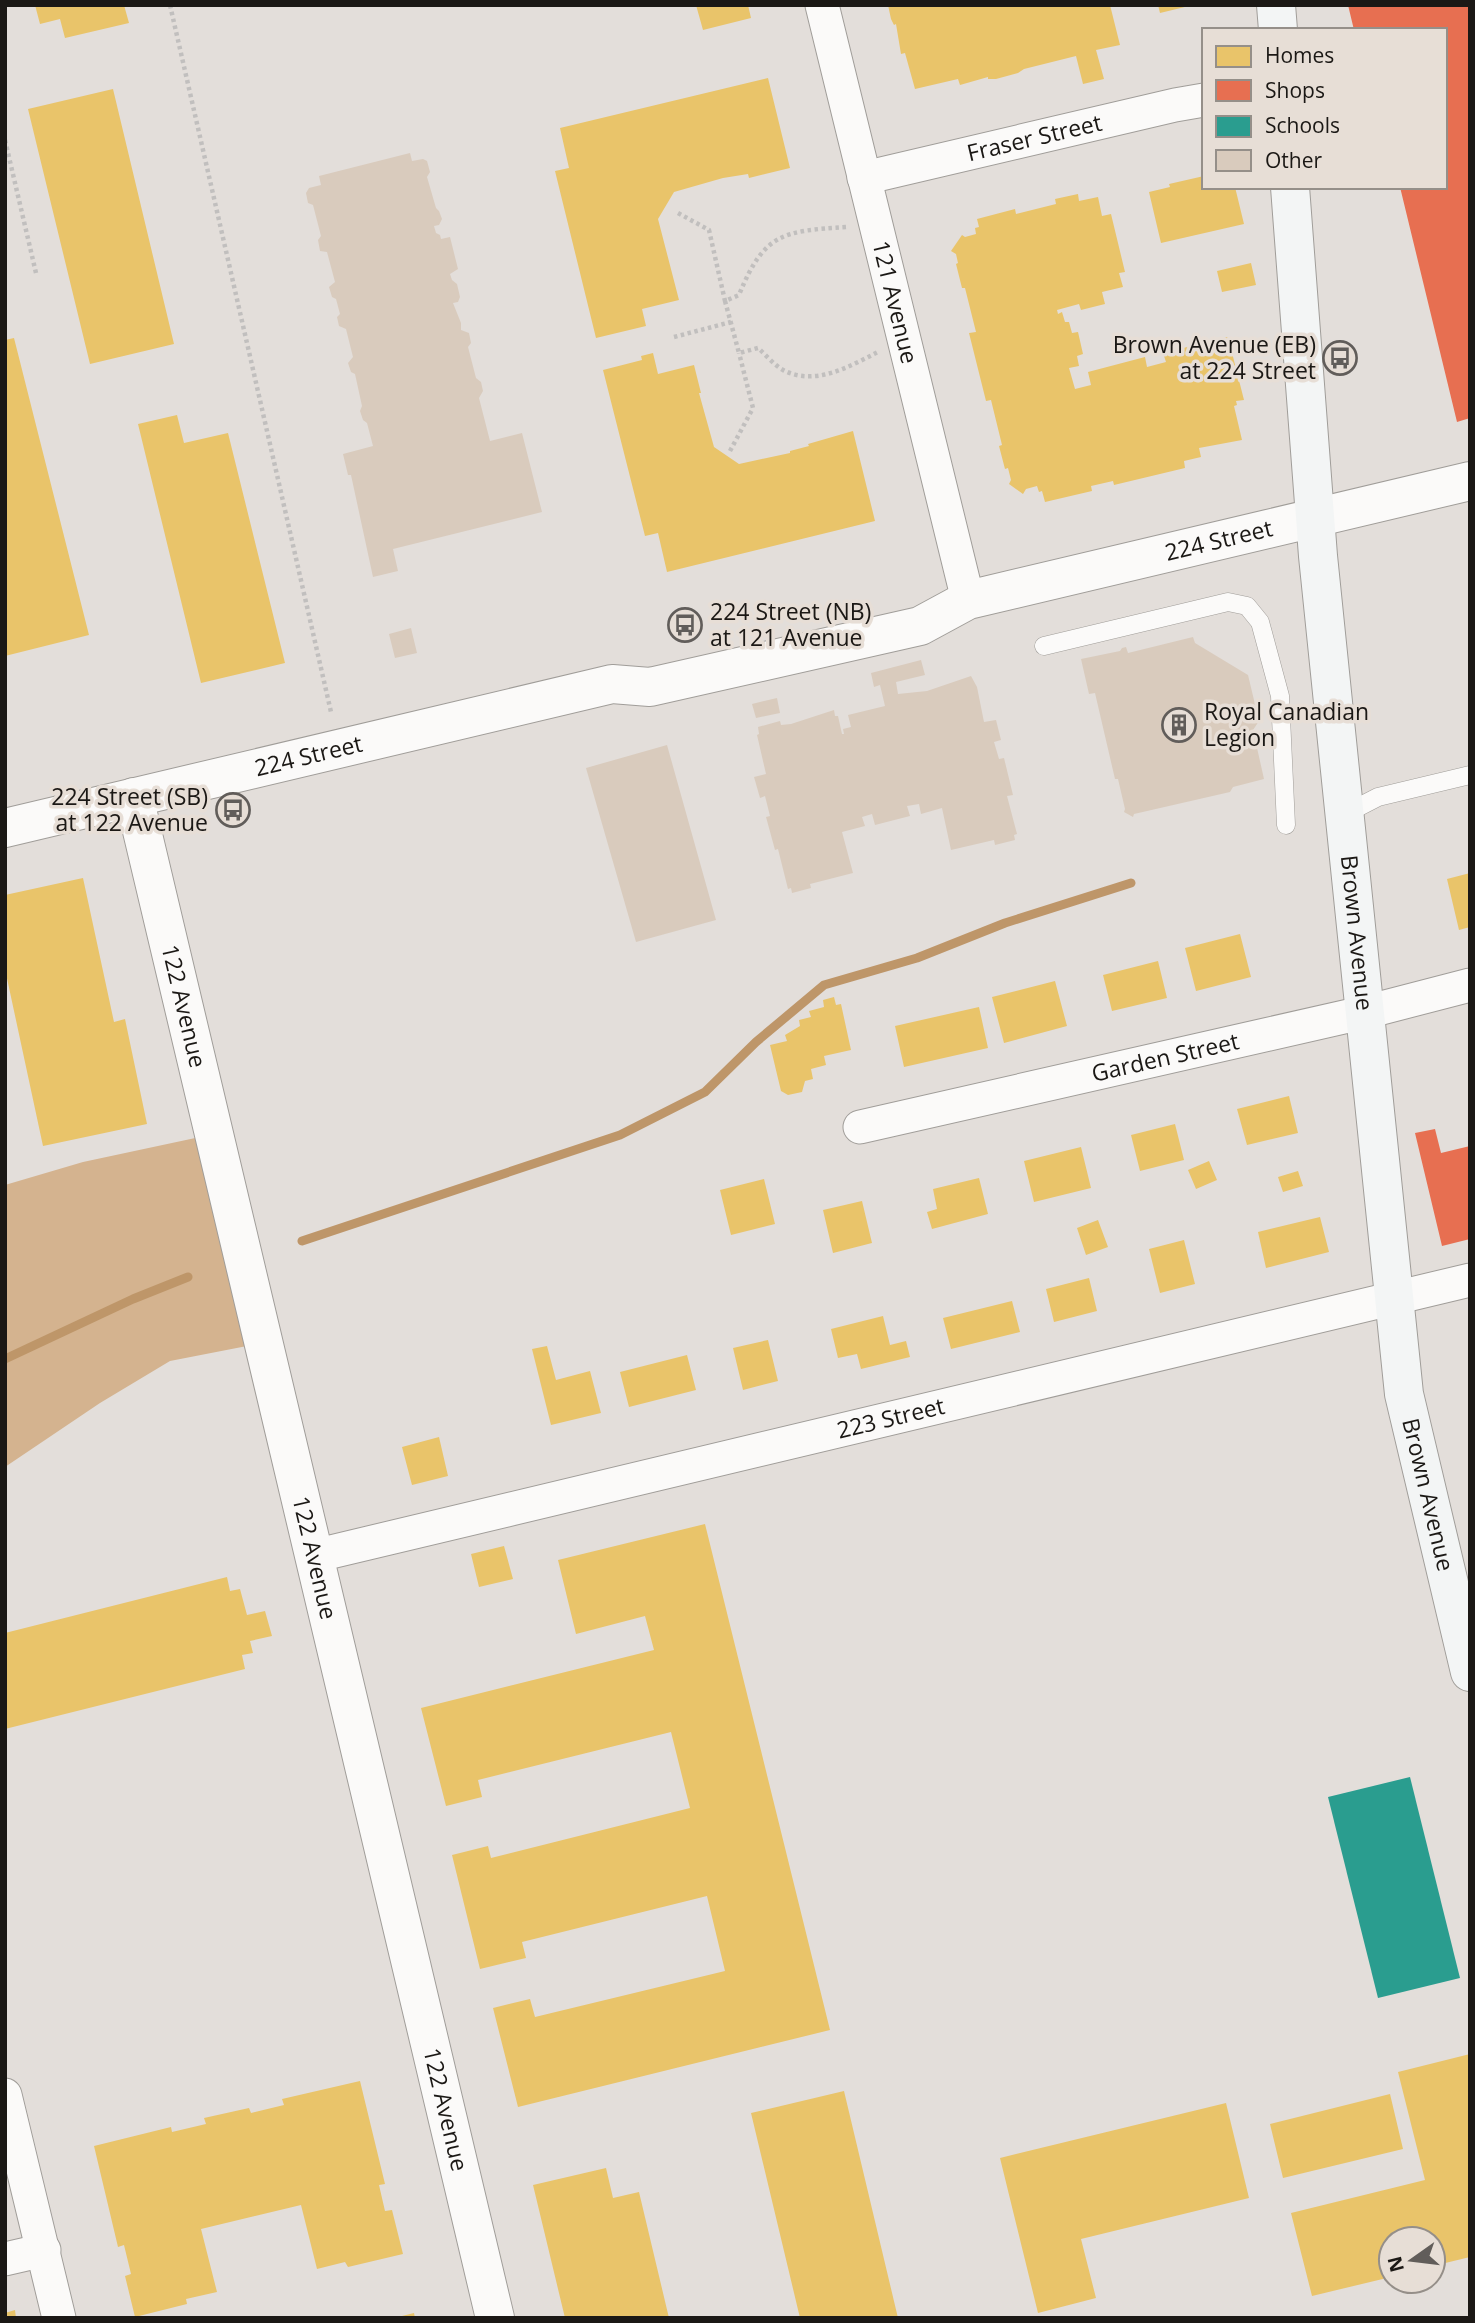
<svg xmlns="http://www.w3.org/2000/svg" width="1475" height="2323" viewBox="0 0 1475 2323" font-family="'Open Sans',sans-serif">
<rect width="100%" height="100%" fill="#e3deda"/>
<path fill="#d4b38f" d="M214 1134 263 1343 170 1361 100 1403 5 1467V1185L83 1162Z"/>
<path fill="#e9c46a" d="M35 5H124L129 23 65 38 60 19 40 24Z
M696 5H748L751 18 703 30Z
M888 5H1110L1120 45 1096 50 1104 79 1083 84 1076 56 1024 69 1018 73 996 79H988V77L960 85 958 79 915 89 905 53 901 54 896 24 894 25 891 19Z
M1158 5H1189V6L1160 13Z
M768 78 790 168 749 178 748 174 723 178 674 192 658 219 679 300 642 309 646 326 596 338 555 171 569 168 560 128Z
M113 89 174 344 90 364 28 109Z
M1204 176V187H1235L1244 224 1161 243 1149 192 1170 187 1169 184Z
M1078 194 1079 201 1098 197 1102 216 1111 214 1125 272 1119 273 1123 287 1102 292 1105 304 1081 310 1079 304 1057 310 1058 314 1062 312 1065 322H1069L1072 333 1078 332 1083 354 1077 356 1079 366 1069 368 1075 389 1091 385 1088 372 1145 357 1147 367 1166 362 1163 353 1228 337 1244 400 1236 401 1237 405 1234 406 1242 440 1199 448 1201 457 1184 461 1185 468 1114 485 1113 481 1091 486 1092 491 1045 502 1042 491 1039 492 1037 486 1026 489 1023 494 1009 484 1011 480 1008 468 1005 469 999 446 1002 445 991 400 986 401 969 333 976 332 965 288H962L956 264 958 263 956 254 951 251 962 235 965 237 976 234 975 228 979 227 977 219 1015 209 1016 214 1056 204 1055 199Z
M1251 263 1256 285 1222 292 1217 271Z
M14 338 89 635 5 656V340Z
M653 353 658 374 694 365 701 393H699L714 447 739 464 790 453V451L809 446 808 444 853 431 875 521 667 572 658 533 645 536 603 370 642 360 641 356Z
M177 415 184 443 228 433 285 663 201 683 138 424Z
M1470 873V927L1459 930 1447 879Z
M83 878 114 1022 125 1019 147 1124 43 1146 5 969V895Z
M1240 934 1251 977 1196 991 1185 948Z
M1158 961 1167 998 1112 1011 1103 975Z
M1055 981 1067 1026 1004 1043 992 997Z
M834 997 836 1005 841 1004 851 1050 824 1056 826 1065 811 1069 813 1079 805 1081 802 1092 788 1095 781 1091 770 1045 787 1041 785 1035 800 1026 799 1020 811 1017 809 1011 824 1007 823 1000Z
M979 1007 988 1048 904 1067 895 1026Z
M1289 1096 1298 1133 1247 1145 1237 1109Z
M1175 1124 1184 1160 1140 1171 1131 1135Z
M1081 1147 1091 1188 1034 1202 1024 1161Z
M1209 1161 1217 1180 1196 1189 1188 1170Z
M1298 1171 1303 1186 1283 1192 1278 1177Z
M979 1178 988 1214 932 1229 927 1212 937 1209 933 1189Z
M764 1179 775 1224 731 1235 720 1190Z
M862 1201 872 1243 833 1253 823 1210Z
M1320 1217 1329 1252 1266 1268 1258 1232Z
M1098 1220 1108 1247 1086 1255 1077 1228Z
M1184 1240 1195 1284 1160 1293 1149 1249Z
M1089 1278 1097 1311 1054 1322 1046 1289Z
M1012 1301 1020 1332 951 1349 943 1318Z
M883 1316 890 1345 906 1341 910 1357 861 1369 857 1354 838 1358 831 1329Z
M768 1340 778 1381 743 1390 733 1348Z
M547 1346 556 1380 590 1371 601 1413 551 1425 532 1349Z
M687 1355 696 1390 629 1407 620 1372Z
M439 1437 448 1476 412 1485 402 1447Z
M705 1524 830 2030 518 2107 493 2008 530 1999 535 2017 725 1971 707 1896 522 1942 526 1958 480 1969 452 1855 488 1846 491 1858 690 1808 671 1732 478 1780 482 1797 446 1806 421 1708 654 1650 645 1616 576 1634 558 1560Z
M504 1546 513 1579 479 1587 471 1554Z
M227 1577 230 1591 240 1589 247 1615 265 1611 272 1636 250 1641 253 1653 242 1655 245 1669 5 1729V1633Z
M1470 2054V2257L1433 2266V2239H1391V2277L1312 2296 1291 2213 1425 2180 1398 2072Z
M360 2081 385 2184 379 2185 385 2211 392 2210 403 2254 348 2267 345 2262 317 2269 301 2205 201 2229 217 2292 186 2299 187 2304 135 2317 125 2276 131 2274 124 2245 118 2247 94 2146 171 2127 172 2132 206 2124 204 2118 249 2108 251 2113 284 2105 282 2099Z
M844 2091 898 2318H800L751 2113Z
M1390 2094 1403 2149 1283 2178 1270 2124Z
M1226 2103 1249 2198 1081 2239 1096 2298 1038 2313 1000 2158Z
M606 2168 613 2198 639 2192 669 2318H565L533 2185Z
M15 2310 16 2318H5V2313Z
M414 2313 415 2318H398V2317Z"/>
<path fill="#e76f51" d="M1348 5H1470V418L1457 422 1400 187H1445V30H1354Z
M1435 1129 1441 1153 1470 1146V1239L1442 1246 1415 1133Z"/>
<path fill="#2a9d8f" d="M1410 1777 1460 1978 1378 1998 1328 1797Z"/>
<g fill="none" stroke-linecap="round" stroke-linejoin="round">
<path stroke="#be9669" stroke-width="9" d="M302 1241 620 1135 705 1092 756 1042 824 985 917 958 1005 923 1131 883
M5 1359 133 1299 188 1277"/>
</g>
<path fill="#d9cbbd" d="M410 153 412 161 423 159 427 161 430 172 427 177 436 208 439 211 442 219 439 225 434 226 436 233 440 235 441 239 450 237 458 269 450 274 452 280 457 284 460 297 458 302 453 303 461 323V330L469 333 471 343 468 347 476 378 481 382 483 391 479 398 490 441 522 433 542 512 393 549 398 571 373 577 351 475H348L343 454 373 446 367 423 363 420 360 411 362 406 355 374 351 372 348 363 353 357 346 329 339 326 337 317 340 314 336 299 332 297 329 287 335 282 327 252 320 251 318 240 321 236 313 205 308 203 306 193 309 188 321 185 319 176Z
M411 628 417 653 395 658 389 634Z
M1193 637 1195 643 1248 675 1259 721 1253 730 1264 779 1233 787 1230 792 1134 814 1133 817 1124 812 1125 809 1118 779H1115L1095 693 1089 694 1081 659 1120 651 1122 648 1126 647 1128 653Z
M921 660 925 675 896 682 898 694 927 691 971 676 977 687 984 722 996 720 1001 740 994 742 999 759 1004 758 1013 795 1007 796 1017 834 1014 835 1015 840 995 845 994 840 951 850 942 808 921 814 919 804 907 806 910 816 875 825 872 814 862 817 865 826 842 832 853 873 810 884 811 888 792 893 791 888 788 889 778 849 775 850 766 817 770 816 765 796 760 798 754 777 766 774 757 735 759 734 758 727 780 721 781 725 791 724 834 710 835 716H838L842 734H844L843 729 851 727 848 715 885 706 880 685 874 687 871 673Z
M777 698 780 713 756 718 752 704Z
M667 745 716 920 636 942 586 768Z"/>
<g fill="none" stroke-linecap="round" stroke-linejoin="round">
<g stroke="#a09d99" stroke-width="19">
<path id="service" d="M1044 646 1228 602 1247 606 1260 622 1280 696 1286 825
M1345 814 1378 797 1470 775"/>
</g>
<g stroke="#a09d99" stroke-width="35">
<g id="minor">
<path id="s1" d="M822 5 968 600"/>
<path id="s2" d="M864 178 1175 105 1204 100"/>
<path id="s3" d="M860 1127 1366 1012 1470 985"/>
<path id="s4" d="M314 1556 1470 1280"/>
<path d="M5 2095 59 2318"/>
<path d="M5 2259 44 2250"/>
</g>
</g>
<g stroke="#a09d99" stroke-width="40">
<g id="tertiary">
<path id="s5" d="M134 797 495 2318"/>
<path id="s6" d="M5 828 612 684 650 687 920 626 968 600 1470 481"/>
</g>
</g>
<g stroke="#a09d99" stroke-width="40">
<g id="secondary">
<path d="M1276 5 1278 30"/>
<path id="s7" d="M1290 187 1318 556 1404 1394 1470 1672"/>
</g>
</g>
<path stroke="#c1bfbe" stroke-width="4.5" stroke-dasharray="3.5 3.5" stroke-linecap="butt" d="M170 5 331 712
M5 140 36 273
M678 213 709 230 725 301
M846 227C783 231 764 233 739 295L725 301 739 353 758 348C766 355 774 365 783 370 815 387 850 366 878 352
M674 337 731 322
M730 451 753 408 739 353"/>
<use href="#service" stroke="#fbfaf9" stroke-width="18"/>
<use href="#minor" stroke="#fbfaf9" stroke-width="33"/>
<use href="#tertiary" stroke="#fbfaf9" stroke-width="38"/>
<use href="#secondary" stroke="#f3f5f5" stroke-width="38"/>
</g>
<defs>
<g id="bus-ring" transform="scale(1.75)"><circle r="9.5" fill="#e7ded6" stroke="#615d5a" stroke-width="1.5"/><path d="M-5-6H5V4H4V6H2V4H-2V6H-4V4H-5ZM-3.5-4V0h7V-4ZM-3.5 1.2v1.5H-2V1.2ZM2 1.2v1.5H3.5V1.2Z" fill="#615d5a"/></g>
<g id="building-ring" transform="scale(1.75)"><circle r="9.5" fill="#e7ded6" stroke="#615d5a" stroke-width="1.5"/><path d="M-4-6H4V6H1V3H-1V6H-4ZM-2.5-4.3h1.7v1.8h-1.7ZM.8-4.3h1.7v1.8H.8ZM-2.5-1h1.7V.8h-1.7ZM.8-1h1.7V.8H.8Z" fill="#615d5a"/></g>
</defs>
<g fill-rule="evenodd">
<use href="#bus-ring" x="1340" y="358"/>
<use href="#bus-ring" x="685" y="625"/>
<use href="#building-ring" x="1179" y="725"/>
<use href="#bus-ring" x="233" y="810"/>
</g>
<g text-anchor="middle" stroke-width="7" stroke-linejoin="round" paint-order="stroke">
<g font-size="23" fill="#1b1815" stroke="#e7ded6">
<text dy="8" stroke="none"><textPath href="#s2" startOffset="175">Fraser Street</textPath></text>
<text dy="8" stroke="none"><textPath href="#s1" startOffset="306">121 Avenue</textPath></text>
<text dy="8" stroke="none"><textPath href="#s6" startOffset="1251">224 Street</textPath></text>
<text dy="8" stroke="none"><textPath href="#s6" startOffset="312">224 Street</textPath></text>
<text dy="8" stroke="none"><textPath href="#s7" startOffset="749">Brown Avenue</textPath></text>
<text dy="8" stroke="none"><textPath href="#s5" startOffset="215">122 Avenue</textPath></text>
<text dy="8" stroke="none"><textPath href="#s3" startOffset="313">Garden Street</textPath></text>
<text dy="8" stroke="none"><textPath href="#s4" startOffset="593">223 Street</textPath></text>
<text dy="8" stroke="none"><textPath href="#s7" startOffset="1316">Brown Avenue</textPath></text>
<text dy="8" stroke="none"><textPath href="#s5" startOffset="782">122 Avenue</textPath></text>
<text dy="8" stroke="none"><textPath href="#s5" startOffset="1349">122 Avenue</textPath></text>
</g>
<g font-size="23" fill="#1b1815" stroke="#e7ded6" text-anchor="end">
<text x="1316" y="353">Brown Avenue (EB)<tspan x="1316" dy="26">at 224 Street</tspan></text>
<text x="710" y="620" text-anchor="start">224 Street (NB)<tspan x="710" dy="26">at 121 Avenue</tspan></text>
<text x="1204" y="720" text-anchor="start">Royal Canadian<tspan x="1204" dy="26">Legion</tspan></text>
<text x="208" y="805">224 Street (SB)<tspan x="208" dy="26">at 122 Avenue</tspan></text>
</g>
</g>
<rect width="1475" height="2323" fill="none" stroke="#1b1815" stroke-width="14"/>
<rect x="1202" y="28" width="245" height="161" fill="#e7ded6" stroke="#958f89" stroke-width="2"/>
<rect x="1216" y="46" width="35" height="21" fill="#e9c46a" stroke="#958f89" stroke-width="2"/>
<text x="1265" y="63" font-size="21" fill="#1b1815">Homes</text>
<rect x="1216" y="80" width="35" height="21" fill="#e76f51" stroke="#958f89" stroke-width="2"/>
<text x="1265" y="98" font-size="21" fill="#1b1815">Shops</text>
<rect x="1216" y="116" width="35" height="21" fill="#2a9d8f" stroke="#958f89" stroke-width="2"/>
<text x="1265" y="133" font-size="21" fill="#1b1815">Schools</text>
<rect x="1216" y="150" width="35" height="21" fill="#d9cbbd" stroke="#958f89" stroke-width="2"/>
<text x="1265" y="168" font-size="21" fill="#1b1815">Other</text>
<g transform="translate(1412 2260) rotate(256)"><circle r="33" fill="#e7ded6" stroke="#958f89" stroke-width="2"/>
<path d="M0-5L12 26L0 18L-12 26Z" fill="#615d5a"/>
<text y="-10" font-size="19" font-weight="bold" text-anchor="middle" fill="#1b1815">N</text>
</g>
</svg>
